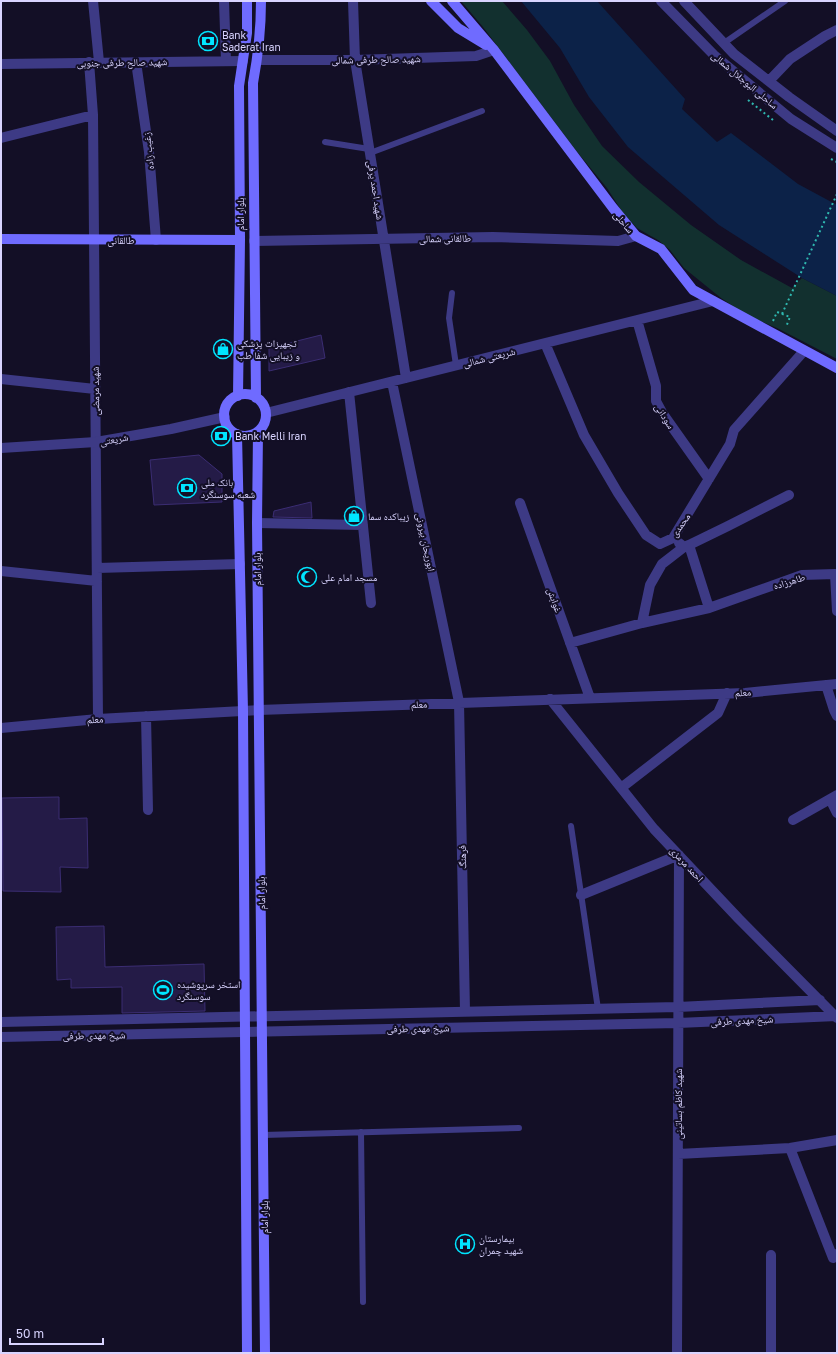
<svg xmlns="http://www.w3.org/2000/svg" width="838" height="1354" viewBox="0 0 838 1354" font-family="'Golos Text','Noto Naskh Arabic',sans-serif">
<rect width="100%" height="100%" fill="#130f26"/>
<path fill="#12302f" d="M461 1H502L527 30 550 61 574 105 602 146 639 182 691 225 741 260 792 288 802 278 837 296V359L777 328 748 316 721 298 684 268 670 250 658 240 649 235 637 228 623 213 607 188 578 153 483 27Z"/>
<path fill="#0c2248" d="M521 1H597L685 99 682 109 717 142 731 133 798 184 837 205V296L802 278 719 225 628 147 589 97 560 48Z"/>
<path fill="#241b47" stroke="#3b2d73" d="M321 335 325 358 269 371V348Z
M199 455 222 474V502L154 505 150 460Z
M311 502 312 518 273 517 274 511Z
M59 797V819L87 818 88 868 60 867 61 892 3 891 2 798Z
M104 926 105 967 204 964 205 1011 122 1013V987L71 988V979L57 980 56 927Z"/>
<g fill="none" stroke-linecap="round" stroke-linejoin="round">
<path stroke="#2fb8b0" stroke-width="2" stroke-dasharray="2 3" stroke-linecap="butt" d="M748 100 773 120
M831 159 837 162
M782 314 837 194
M773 321 777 312 790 317 786 327"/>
<path stroke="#3d3a85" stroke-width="6" d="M724 43 785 1
M325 142 369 149
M370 153 482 111
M452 293 449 318 456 365
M571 826 598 1009
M361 1132 363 1302
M263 1135 519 1128"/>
<path stroke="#3d3a85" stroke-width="10" d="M93 1 99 62
M224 1 226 61
M353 1 355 60 406 378
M661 1 714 55 791 119 837 148
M684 1 734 54 789 97 837 131
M257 60H355L476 56 494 50
M89 62 93 115 98 719
M136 62 149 152 156 240
M1 64 243 61
M769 81 790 59 825 36 837 30
M1 138 93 115
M254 241 493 237 618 241 636 236
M637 320 656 386V401L663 414 709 479
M545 343 584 435 618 493 646 535 660 544 673 538 730 444 734 430 804 351
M1 379 95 389
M392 382 459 702 465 1011
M349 392 371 603
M266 413 713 301
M520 503 590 698
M257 523 363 525
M679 543 684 547 689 545 728 526 789 495
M689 545 709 608
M97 568 240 564
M1 571 97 581
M642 623 709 608 802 575 835 574 837 611
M570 643 642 623 650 585 662 564 684 547
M826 685 834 710 837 716
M550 699 654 829 739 919 837 1018
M146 716 148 810
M1 728 98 719 259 710 745 693 837 684
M621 788 718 713 727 693
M830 799 837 813
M793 820 837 795
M581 895 679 855 677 1353
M1 1022 678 1007 820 1000
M1 1037 678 1023 837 1016
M790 1148 833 1258 837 1254
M678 1154 790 1148 837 1140
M771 1255V1353"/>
<path stroke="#3d3a85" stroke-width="10" d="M1 448 96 442 171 429 225 417"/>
<path stroke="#6f6bff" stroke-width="10" d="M431 1 458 28 486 45
M452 1 494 50 613 208 636 236 661 249 693 290 837 368
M1 239 240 240
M224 415a21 21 0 1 1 42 0a21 21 0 1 1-42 0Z
M238 396 240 240 239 86 247 33V1
M256 398 253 83C258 56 261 29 261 1
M258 432 257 523 265 1353
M237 434 243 711 247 1353"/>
</g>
<defs>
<g id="bank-ring" transform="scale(1)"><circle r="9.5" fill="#130f26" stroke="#00e5ff" stroke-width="1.5"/><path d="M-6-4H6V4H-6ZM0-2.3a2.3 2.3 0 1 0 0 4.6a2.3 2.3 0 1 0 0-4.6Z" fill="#00e5ff"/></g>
<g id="shop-ring" transform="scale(1)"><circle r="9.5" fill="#130f26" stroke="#00e5ff" stroke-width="1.5"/><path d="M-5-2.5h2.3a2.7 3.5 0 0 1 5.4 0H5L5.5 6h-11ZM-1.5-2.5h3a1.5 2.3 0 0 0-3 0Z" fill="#00e5ff"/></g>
<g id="mosque-ring" transform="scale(1)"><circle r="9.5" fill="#130f26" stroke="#00e5ff" stroke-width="1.5"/><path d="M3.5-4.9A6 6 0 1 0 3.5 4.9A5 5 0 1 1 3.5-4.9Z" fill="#00e5ff"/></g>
<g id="stadium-ring" transform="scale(1)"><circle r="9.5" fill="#130f26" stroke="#00e5ff" stroke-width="1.5"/><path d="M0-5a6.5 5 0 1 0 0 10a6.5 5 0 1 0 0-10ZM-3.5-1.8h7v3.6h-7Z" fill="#00e5ff"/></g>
<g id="hospital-ring" transform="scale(1)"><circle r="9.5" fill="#130f26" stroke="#00e5ff" stroke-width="1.5"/><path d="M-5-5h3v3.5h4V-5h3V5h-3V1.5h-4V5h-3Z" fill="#00e5ff"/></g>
</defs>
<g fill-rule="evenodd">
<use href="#bank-ring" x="208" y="41"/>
<use href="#shop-ring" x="223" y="349"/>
<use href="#bank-ring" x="221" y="436"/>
<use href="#bank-ring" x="187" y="488"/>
<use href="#shop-ring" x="354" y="516"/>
<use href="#mosque-ring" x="307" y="577"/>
<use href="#stadium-ring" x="163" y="990"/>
<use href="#hospital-ring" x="465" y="1244"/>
</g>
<g text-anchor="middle" stroke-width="4" stroke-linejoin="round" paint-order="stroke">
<g font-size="10" fill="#d9d4ff" stroke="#130f26" text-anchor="start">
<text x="222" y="39">Bank<tspan x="222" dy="12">Saderat Iran</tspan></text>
<text x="237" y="347">تجهیزات پزشکی<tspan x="237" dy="12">و زیبایی شفا طب</tspan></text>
<text x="235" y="440">Bank Melli Iran</text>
<text x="201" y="486">بانک ملی<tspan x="201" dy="12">شعبه سوسنگرد</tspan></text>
<text x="368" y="520">زیباکده سما</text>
<text x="321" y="581">مسجد امام علی</text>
<text x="177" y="988">استخر سرپوشیده<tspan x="177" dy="12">سوسنگرد</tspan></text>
<text x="479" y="1242">بیمارستان<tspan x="479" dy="12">شهید چمران</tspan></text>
</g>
<g font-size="10" fill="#d9d4ff" stroke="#130f26">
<text transform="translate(376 59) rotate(-1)" y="4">شهید صالح طرفی شمالی</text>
<text transform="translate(122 62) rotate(-1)" y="4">شهید صالح طرفی جنوبی</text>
<text transform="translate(745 80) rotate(40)" y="4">ساحلی البوجلال شمالی</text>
<text transform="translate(148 151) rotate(-96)" y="4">زغیب زاده</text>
<text transform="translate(376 190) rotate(81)" y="4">شهید احمد یرفی</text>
<text transform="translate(240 214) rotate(-90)" y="4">بلوار امام</text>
<text transform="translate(624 222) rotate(50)" y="4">ساحلی</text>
<text transform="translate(445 238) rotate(-1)" y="4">طالقانی شمالی</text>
<text x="121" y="244">طالقانی</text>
<text transform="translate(489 357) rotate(-14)" y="4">شریعتی شمالی</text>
<text transform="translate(95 391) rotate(-91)" y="4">شهید مرمضی</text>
<text transform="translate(665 416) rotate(58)" y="4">سودانی</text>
<text transform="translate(114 439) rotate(-10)" y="4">شریعتی</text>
<text transform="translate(680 525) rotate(-55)" y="4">محمدی</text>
<text transform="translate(426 542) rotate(78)" y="4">ابوریحان بیرونی</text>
<text transform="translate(257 569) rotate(-91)" y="4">بلوار امام</text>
<text transform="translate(789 581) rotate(-17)" y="4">طاهرزاده</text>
<text transform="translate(555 600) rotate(70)" y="4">غوابش</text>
<text transform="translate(743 692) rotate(-3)" y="4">معلم</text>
<text transform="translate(419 704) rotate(-2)" y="4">معلم</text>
<text transform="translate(95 719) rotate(-4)" y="4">معلم</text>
<text transform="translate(462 857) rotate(-91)" y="4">فرهنگ</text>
<text transform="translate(687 864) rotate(47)" y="4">احمد مرمزی</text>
<text transform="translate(261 893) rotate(-91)" y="4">بلوار امام</text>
<text transform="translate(742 1020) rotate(-3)" y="4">شیخ مهدی طرفی</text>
<text transform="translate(418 1028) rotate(-1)" y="4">شیخ مهدی طرفی</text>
<text transform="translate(94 1035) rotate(-1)" y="4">شیخ مهدی طرفی</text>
<text transform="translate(678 1104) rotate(-90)" y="4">شهید کاظم بساتینی</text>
<text transform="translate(264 1217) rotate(-90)" y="4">بلوار امام</text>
</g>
</g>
<rect width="838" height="1354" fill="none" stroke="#d9d4ff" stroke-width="4"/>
<path d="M10 1338v6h93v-6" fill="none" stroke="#d9d4ff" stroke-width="2"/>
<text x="16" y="1338" font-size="12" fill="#d9d4ff" stroke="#130f26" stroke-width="3" paint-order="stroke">50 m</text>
</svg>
